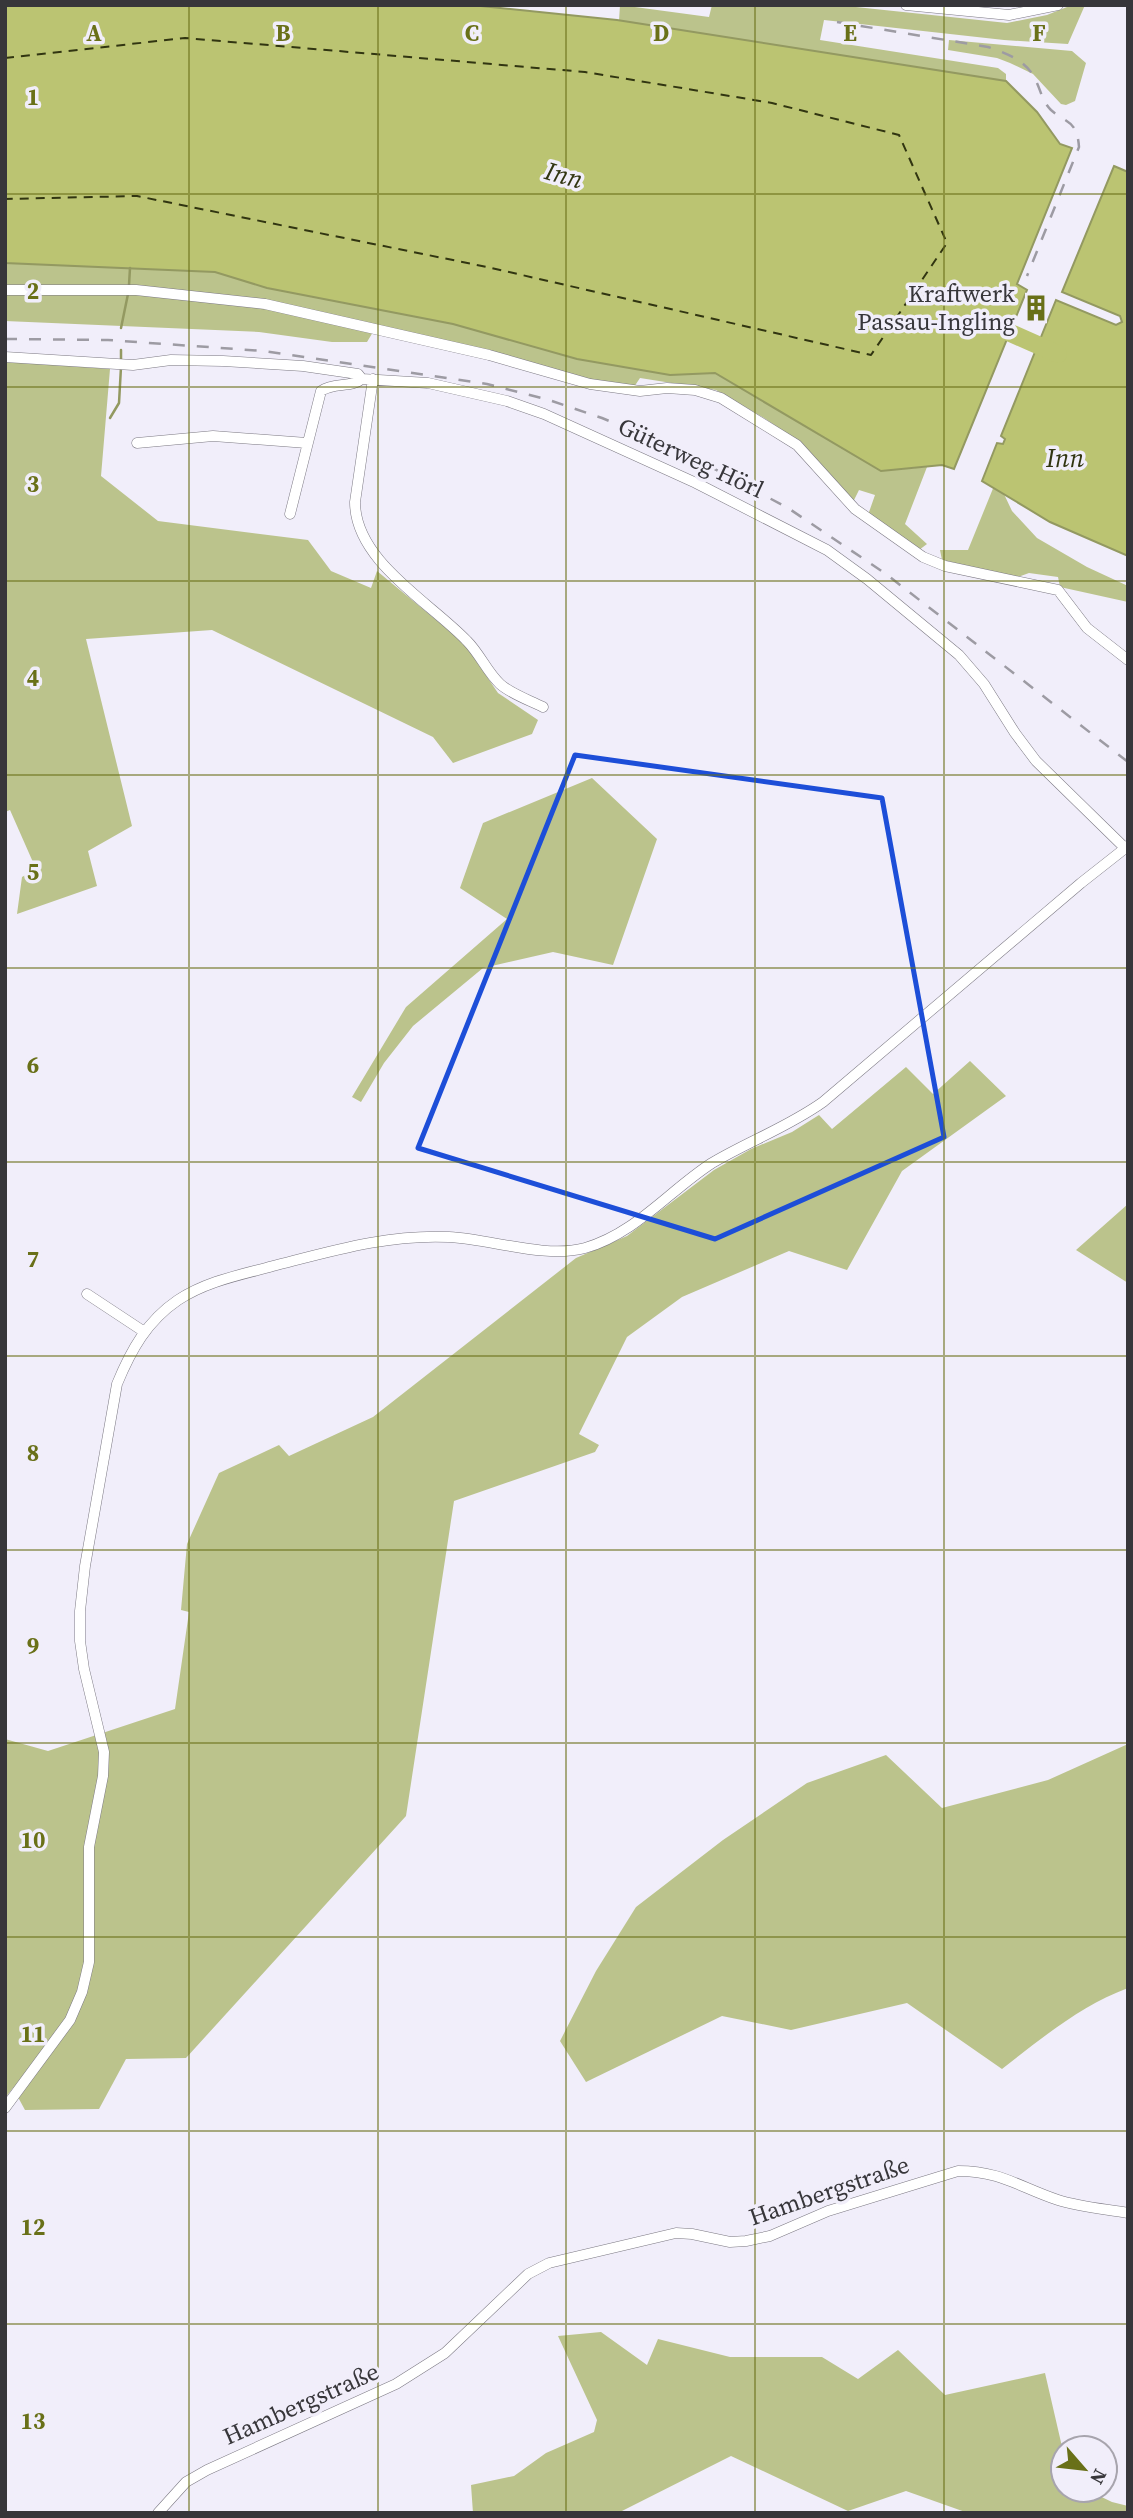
<svg xmlns="http://www.w3.org/2000/svg" width="1133" height="2518" viewBox="0 0 1133 2518" font-family="'Source Serif 4',serif">
<rect width="100%" height="100%" fill="#f1eefa"/>
<path fill="#bbc38c" d="M620 5 709 17 712 5H837L1007 23 1047 15 1072 5H1085L1068 44 1004 40 824 20 820 40 998 68 1006 74V81L619 21Z
M949 40 1072 51 1086 63 1075 101 1066 105 1061 104 1033 74 1010 63 997 58 948 50Z
M5 263 215 272 268 288 453 324 577 359 670 375 715 373 881 471 927 467 905 524 927 544 919 550 868 515 875 495 859 490 853 502 795 439 764 418 716 390 640 378 634 387 596 382 376 327 367 342H332L259 332 5 321Z
M5 361 110 369 101 476 158 521 308 540 331 571 371 588 377 571 464 643 498 693 538 720 532 734 453 763 433 737 212 630 86 639 132 826 88 851 97 886 17 914 22 877 36 869 10 810 5 812Z
M994 486 1003 492 1012 511 1037 538 1087 567 1128 586V602L1060 587 1058 577 1029 573 1018 577 942 560 940 550H968Z
M592 778 657 839 613 965 553 952 483 968 413 1026 384 1063 361 1102 352 1097 406 1007 507 919 460 888 483 823Z
M970 1061 1006 1096 902 1171 847 1270 789 1251 682 1297 627 1337 579 1434 599 1445 595 1452 454 1501 406 1816 186 2058 126 2059 99 2109 25 2110 13 2088 5 2098V1739L48 1751 175 1709 189 1612 181 1610 187 1544 219 1473 279 1445 289 1456 373 1417 576 1258 627 1236 714 1170 751 1149 792 1132 819 1115 832 1129 906 1067 933 1094Z
M1128 1204V1283L1076 1250Z
M1128 1744V1988C1080 2006 1042 2038 1002 2069L907 2003 791 2030 722 2016 586 2082 560 2041 596 1971 636 1907 723 1840 807 1783 886 1755 942 1808 1048 1780Z
M601 2332 647 2365 658 2339 730 2357H822L858 2379 898 2350 945 2395 1045 2373 1063 2451V2490H1087L1112 2502 1128 2506V2513H968L906 2491 848 2511 731 2456 618 2513H473L471 2485 514 2476 546 2453 594 2432 597 2420 558 2336Z"/>
<path fill="#bbc472" stroke="#939961" stroke-width="2" d="M5 5H471L617 20 1006 81 1037 112 1060 144 1072 148 1017 284 1027 290 954 469 942 465 881 471 715 373 670 375 577 359 453 324 267 288 215 272 5 263Z
M1114 166 1128 172V556L1050 522 982 481 997 443 1003 444 1005 439 1001 436 1056 300 1116 325 1122 322 1120 316 1062 292Z"/>
<g fill="none" stroke-linecap="round" stroke-linejoin="round">
<path stroke="#939961" stroke-width="2.5" d="M129 285 130 268
M121 328 128 294
M121 361V350
M110 418 119 403 121 367"/>
<path stroke="#bbc472" stroke-width="18" d="M988 323 1058 354"/>
<path stroke="#313511" stroke-width="2" stroke-dasharray="9 7" stroke-linecap="butt" d="M5 58 185 38 585 72 772 103 899 135 947 243 871 355 487 267 137 196 5 199"/>
<g stroke="#7c7983" stroke-width="11">
<path id="minor" d="M906 5 1009 15 1058 5
M5 290H136L265 304 489 355 590 384 640 391 667 388 695 390 721 398 797 445 855 509 923 557 945 566 1058 590 1087 628 1128 660
M5 357 133 365 171 360 223 361 303 366 358 374 362 379 428 383 507 401 544 414 696 483 827 550 867 579 959 655 984 684 1015 733 1036 761 1125 848
M373 379 355 502C355 561 430 602 467 641 480 654 487 672 500 684 511 694 529 700 543 707
M137 443 213 436 307 443
M290 514 321 391C334 382 351 388 362 379
M87 1294 143 1331
M5 2108 70 2020 82 1992 89 1962V1847L103 1776 104 1752 84 1669 80 1641V1611L85 1566 117 1384C131 1350 147 1321 178 1300 207 1281 240 1275 273 1266 332 1251 388 1234 449 1237 491 1239 545 1259 585 1248 635 1234 670 1190 712 1163 749 1141 788 1127 823 1102L1081 883 1128 846
M158 2513 186 2482 207 2470 396 2384 445 2353 528 2274 549 2263 676 2233 692 2234 730 2242 746 2241 770 2236 828 2211 958 2171C1001 2171 1019 2187 1058 2200 1080 2207 1105 2209 1128 2213"/>
</g>
<use href="#minor" stroke="#fff" stroke-width="10"/>
<path stroke="#9d9ba3" stroke-width="2.5" stroke-dasharray="12 12" stroke-linecap="butt" d="M837 22 988 47C1006 53 1028 61 1036 81 1041 91 1042 101 1051 110 1067 124 1077 120 1079 147L1027 276
M5 339 108 340 264 351 487 384 549 400 602 418 677 449 788 508 886 574 1128 762"/>
</g>
<path fill="none" stroke="#1d4ed8" stroke-width="5" stroke-linejoin="round" d="M575 755 882 798 944 1137 715 1239 418 1148Z"/>
<path fill="none" stroke="#697018" stroke-width="2" stroke-opacity="0.55" d="M189 5V2513M378 5V2513M566 5V2513M755 5V2513M944 5V2513M5 194H1128M5 387H1128M5 581H1128M5 775H1128M5 968H1128M5 1162H1128M5 1356H1128M5 1550H1128M5 1743H1128M5 1937H1128M5 2131H1128M5 2324H1128"/>
<defs>
<g id="building-bare" transform="scale(2.1)"><path d="M-4-6H4V6H1V3H-1V6H-4ZM-2.5-4.3h1.7v1.8h-1.7ZM.8-4.3h1.7v1.8H.8ZM-2.5-1h1.7V.8h-1.7ZM.8-1h1.7V.8H.8Z" fill="#697018" stroke="#f1eefa" stroke-width="2.5" paint-order="stroke"/></g>
</defs>
<g fill-rule="evenodd">
<use href="#building-bare" x="1036" y="308"/>
</g>
<g text-anchor="middle" stroke-width="7" stroke-linejoin="round" paint-order="stroke">
<g font-size="24" fill="#37363a" stroke="#f1eefa" text-anchor="end">
<text x="1015" y="302">Kraftwerk<tspan x="1015" dy="28">Passau-Ingling</tspan></text>
</g>
<g font-size="24" fill="#37363a" stroke="#f1eefa">
<text transform="translate(691 458) rotate(25)" y="8">Güterweg Hörl</text>
<text transform="translate(829 2191) rotate(-19)" y="8">Hambergstraße</text>
<text transform="translate(301 2404) rotate(-24)" y="8">Hambergstraße</text>
</g>
<g font-size="26" font-style="italic" fill="#313511" stroke="#f1eefa">
<text transform="translate(564 175) rotate(16)" y="9">Inn</text>
<text x="1065" y="467">Inn</text>
</g>
</g>
<g font-size="23" text-anchor="middle" font-weight="bold" fill="#697018" stroke="#f1eefa" stroke-width="7" stroke-linejoin="round" paint-order="stroke">
<text x="94" y="41">A</text>
<text x="283" y="41">B</text>
<text x="472" y="41">C</text>
<text x="661" y="41">D</text>
<text x="850" y="41">E</text>
<text x="1039" y="41">F</text>
<text x="33" y="105">1</text>
<text x="33" y="299">2</text>
<text x="33" y="492">3</text>
<text x="33" y="686">4</text>
<text x="33" y="880">5</text>
<text x="33" y="1073">6</text>
<text x="33" y="1267">7</text>
<text x="33" y="1461">8</text>
<text x="33" y="1654">9</text>
<text x="33" y="1848">10</text>
<text x="33" y="2042">11</text>
<text x="33" y="2235">12</text>
<text x="33" y="2429">13</text>
</g>
<rect width="1133" height="2518" fill="none" stroke="#37363a" stroke-width="14"/>
<g transform="translate(1084 2469) rotate(118)"><circle r="33" fill="#f1eefa" stroke="#a7a4ad" stroke-width="2"/>
<path d="M0-5L12 26L0 18L-12 26Z" fill="#697018"/>
<text y="-10" font-size="19" font-weight="bold" text-anchor="middle" fill="#37363a">N</text>
</g>
</svg>
